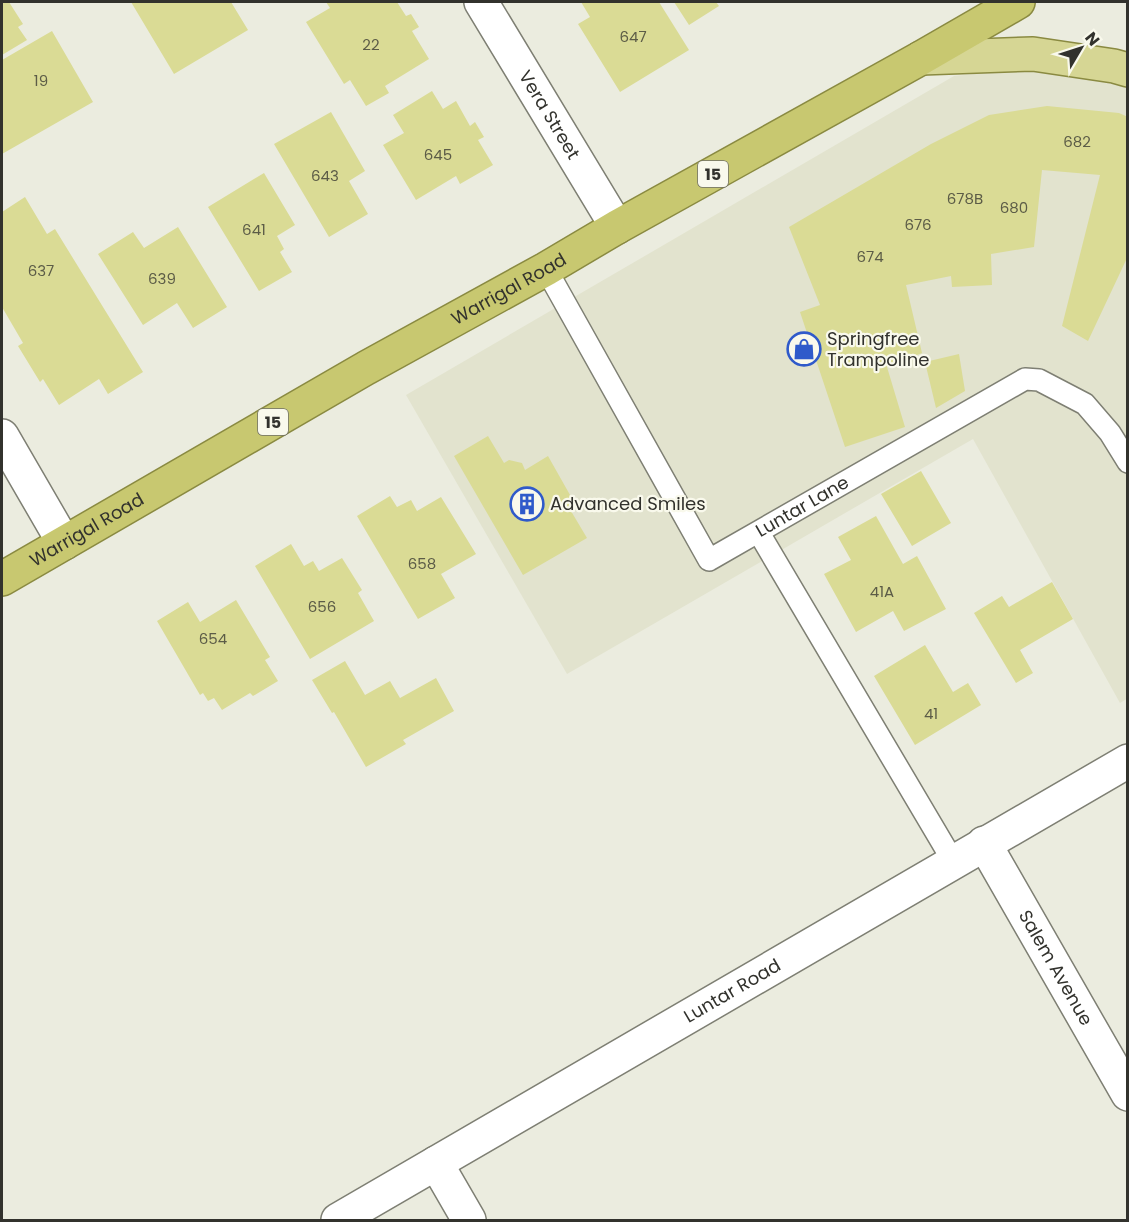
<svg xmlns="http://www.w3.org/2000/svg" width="1129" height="1222" viewBox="0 0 1129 1222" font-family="Poppins,sans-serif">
<rect width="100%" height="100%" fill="#ebecdf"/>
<path fill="#e2e3ce" d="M1022 69 1127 86 1128 698 1120 703 973 439 567 674 406 395 954 76Z"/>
<path fill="#dadb95" d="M2 2H9L23 24 18 27 27 40 2 55Z
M131 2H231L248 30 174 74Z
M326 2H397L406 16 411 14 419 27 412 31 429 59 385 86 389 93 366 106 350 80 344 84 306 22 330 8Z
M581 2H659L689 50 620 92 578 24 590 17Z
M674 2H716L719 6 689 25Z
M52 31 93 102 2 154V60Z
M432 91 443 109 456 101 470 126 475 122 484 137 478 140 493 165 460 184 456 176 416 200 383 145 404 133 393 115Z
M1047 106 1119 113 1128 117V256L1088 341 1062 326 1100 175 1042 170 1034 247 991 254 992 285 952 287 951 276 906 285 922 353 887 367 905 427 845 447 800 312 820 305 789 227 931 144 989 115Z
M331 112 365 171 349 181 368 214 329 237 274 144Z
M264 173 295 225 277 236 284 249 280 252 292 272 259 291 208 207Z
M25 197 47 234 55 229 143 372 108 394 99 379 59 405 43 379 40 382 18 346 23 343 2 307V212Z
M178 227 227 307 193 328 177 303 143 325 98 254 133 232 144 248Z
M959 354 965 391 936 408 925 362Z
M488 436 504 463 509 460 522 463 525 470 548 456 574 502 568 506 587 538 523 575 454 456Z
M921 471 951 523 912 546 881 494Z
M390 496 397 507 411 500 417 511 441 497 476 554 441 574 455 598 418 619 357 516Z
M876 516 903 564 917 556 946 609 904 631 893 611 856 632 824 574 851 560 838 537Z
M291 544 304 566 313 561 319 571 342 558 362 590 358 593 374 621 310 659 255 566Z
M1052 582 1073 619 1020 650 1033 673 1016 683 974 613 1002 596 1009 607Z
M236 600 270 657 265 660 278 681 253 696 250 693 222 710 214 698 208 701 203 693 200 695 157 621 188 602 200 622Z
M925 645 953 692 968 683 981 705 915 745 874 676Z
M345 661 365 695 390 681 400 698 436 678 454 711 403 740 406 744 366 767 334 712 332 713 312 680Z"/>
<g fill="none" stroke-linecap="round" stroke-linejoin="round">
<g stroke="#7e7f73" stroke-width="24">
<g id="service">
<path id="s1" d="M546 269 709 560 1025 379 1039 380 1085 404 1110 433 1128 462"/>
<path d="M759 533 953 861"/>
</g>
</g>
<g stroke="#7e7f73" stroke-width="36">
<g id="minor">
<path id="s2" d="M481 2 617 227"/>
<path d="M2 436 64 543"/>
<path id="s3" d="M984 843 1128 1094"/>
<path d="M436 1163 469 1220"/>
<path id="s4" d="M338 1220 1128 761"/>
</g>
</g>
<g stroke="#8a8a41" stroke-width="36">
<path id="primary" d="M921 58 1033 54 1114 66 1128 70"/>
</g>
<g stroke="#8a8a41" stroke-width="36">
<g id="trunk">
<path id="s5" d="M2 579 366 368 546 269 617 227 921 58 1018 2"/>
</g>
</g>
<use href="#service" stroke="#fff" stroke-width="21"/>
<use href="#minor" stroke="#fff" stroke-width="33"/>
<use href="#primary" stroke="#d6d694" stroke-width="33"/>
<use href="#trunk" stroke="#c8c870" stroke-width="33"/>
</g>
<defs>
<g id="shop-ring" transform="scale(1.725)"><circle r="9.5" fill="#f9f9ec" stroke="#2f5aca" stroke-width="1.5"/><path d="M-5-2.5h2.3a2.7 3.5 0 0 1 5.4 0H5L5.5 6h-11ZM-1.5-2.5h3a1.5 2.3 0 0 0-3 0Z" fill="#2f5aca"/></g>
<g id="building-ring" transform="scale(1.725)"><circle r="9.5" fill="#f9f9ec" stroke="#2f5aca" stroke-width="1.5"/><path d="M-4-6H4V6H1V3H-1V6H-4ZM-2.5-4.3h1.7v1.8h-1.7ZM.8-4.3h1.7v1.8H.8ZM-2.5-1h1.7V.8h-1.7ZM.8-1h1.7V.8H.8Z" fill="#2f5aca"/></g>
</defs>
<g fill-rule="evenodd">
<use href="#shop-ring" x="804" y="349"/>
<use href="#building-ring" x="527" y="504"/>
</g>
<g text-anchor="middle" stroke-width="4.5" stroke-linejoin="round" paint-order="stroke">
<g font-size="15" fill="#5c5c47">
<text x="633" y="42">647</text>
<text x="371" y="50">22</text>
<text x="41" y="86">19</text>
<text x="1077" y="147">682</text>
<text x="438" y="160">645</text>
<text x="325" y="181">643</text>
<text x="965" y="204">678B</text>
<text x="1014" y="213">680</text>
<text x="918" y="230">676</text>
<text x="254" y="235">641</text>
<text x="870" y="262">674</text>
<text x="41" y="276">637</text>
<text x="162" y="284">639</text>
<text x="422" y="569">658</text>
<text x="882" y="597">41A</text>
<text x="322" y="612">656</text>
<text x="213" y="644">654</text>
<text x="931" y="719">41</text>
</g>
<g fill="#f9f9ec" stroke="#6e6e66" stroke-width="1.5">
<rect x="698" y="161" width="30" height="26" rx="4.5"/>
<rect x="258" y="409" width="30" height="26" rx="4.5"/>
</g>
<g font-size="16" font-weight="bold" fill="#32322d">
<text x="713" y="180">15</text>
<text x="273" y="428">15</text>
</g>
<g font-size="18" fill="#32322d" stroke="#f9f9ec">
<text dy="6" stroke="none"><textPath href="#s2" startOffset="132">Vera Street</textPath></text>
<text dy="6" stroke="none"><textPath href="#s5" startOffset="584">Warrigal Road</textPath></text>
<text dy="6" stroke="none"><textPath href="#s1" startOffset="441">Luntar Lane</textPath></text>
<text dy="6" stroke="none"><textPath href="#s5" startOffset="98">Warrigal Road</textPath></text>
<text dy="6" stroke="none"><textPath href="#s3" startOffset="144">Salem Avenue</textPath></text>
<text dy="6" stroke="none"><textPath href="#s4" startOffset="456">Luntar Road</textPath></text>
</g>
<g font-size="18" fill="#32322d" stroke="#f9f9ec" text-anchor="start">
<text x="827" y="345">Springfree<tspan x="827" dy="21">Trampoline</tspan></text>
<text x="550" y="510">Advanced Smiles</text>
</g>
</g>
<rect width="1129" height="1222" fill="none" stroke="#32322d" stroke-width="6"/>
<g transform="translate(1081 48) rotate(51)" stroke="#f9f9ec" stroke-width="4.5" paint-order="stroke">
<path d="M0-4.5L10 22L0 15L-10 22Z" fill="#32322d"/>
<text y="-9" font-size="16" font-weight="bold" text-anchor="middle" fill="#32322d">N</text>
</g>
</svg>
